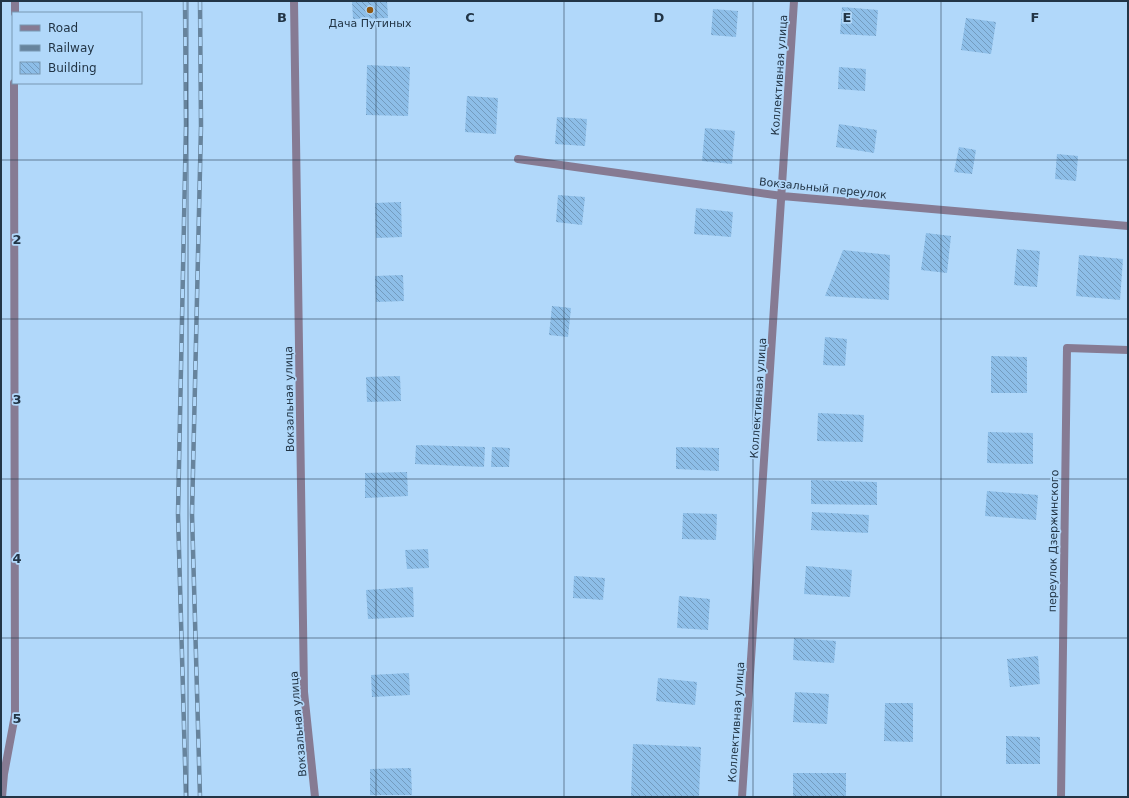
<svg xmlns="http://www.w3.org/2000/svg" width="1129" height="798" viewBox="0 0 1129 798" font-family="'DejaVu Sans',sans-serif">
<defs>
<pattern id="building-back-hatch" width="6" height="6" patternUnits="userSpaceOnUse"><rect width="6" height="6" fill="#8dbee8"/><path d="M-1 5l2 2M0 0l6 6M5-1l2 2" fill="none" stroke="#739bbe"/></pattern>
</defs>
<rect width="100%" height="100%" fill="#b1d8fa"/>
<path fill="url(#building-back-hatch)" d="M352 1H387L388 18 353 19Z
M842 7 878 10 876 36 840 34Z
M713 9 738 11 736 37 711 35Z
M966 18 996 22 991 54 961 50Z
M367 65 410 67 408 116 366 115Z
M839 67 866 69 865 91 838 89Z
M467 96 498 98 496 134 465 132Z
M557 117 587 119 585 146 555 144Z
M839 124 877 130 874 153 836 147Z
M705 128 735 131 732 164 702 161Z
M959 147 976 150 972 174 954 172Z
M1057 154 1078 156 1076 181 1055 179Z
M558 195 585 197 582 225 556 222Z
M401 202 402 237 376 238 375 203Z
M696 208 733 212 731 237 694 234Z
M926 233 951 236 947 273 921 270Z
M1017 249 1040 251 1037 287 1014 285Z
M843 250 890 255 889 300 825 296Z
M1079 255 1123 259 1120 300 1076 296Z
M403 275 404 301 376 302 375 276Z
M552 306 571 308 568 337 549 335Z
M825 337 847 339 845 366 823 365Z
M991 356 1027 357V393H991Z
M400 376 401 401 367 402 366 377Z
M818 413 864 415 863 442 817 441Z
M988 432 1033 433V464L987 463Z
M416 445 485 447 484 467 415 464Z
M492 447 510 448 509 467H491Z
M676 447 719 448V471L676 469Z
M407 472 408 496 365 498V473Z
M811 480 877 482V505L811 504Z
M987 491 1038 495 1036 520 985 516Z
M812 512 869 515 868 533 811 530Z
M683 513 717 514 716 540 682 539Z
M428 549 429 568 407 569 405 550Z
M806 566 852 570 850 597 804 594Z
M574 576 605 578 603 600 573 598Z
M413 587 414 617 368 619 366 590Z
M679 596 710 599 708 630 677 628Z
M794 638 836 641 834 663 793 660Z
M1038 656 1040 684 1010 687 1007 659Z
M409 673 410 695 372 697 371 675Z
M658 678 697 682 695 705 656 701Z
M795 692 829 694 827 724 793 722Z
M885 703H913V742L884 741Z
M1006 736 1040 737V764H1006Z
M633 744 701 747 699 797H631Z
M411 768 412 795H370V769Z
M793 773H846V797H793Z"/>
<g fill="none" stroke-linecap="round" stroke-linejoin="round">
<path stroke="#867b93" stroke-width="8" d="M15 13V1
M2 797 4 774 15 715 14 83"/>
<path stroke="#867b93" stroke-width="8" d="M294 1 304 692 315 797
M518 159 782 196 1128 226
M742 797 794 1
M1061 797 1067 348 1128 350"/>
<g stroke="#67849d" stroke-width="4.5">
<path id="rail" d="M185 1 186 125 178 514 186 797
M200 1 201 126 192 514 200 797"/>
</g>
<use href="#rail" stroke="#b1d8fa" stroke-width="3" stroke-dasharray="9" stroke-linecap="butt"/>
</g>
<path fill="none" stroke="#223546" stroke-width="1" stroke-opacity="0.55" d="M188 1V797M376 1V797M564 1V797M753 1V797M941 1V797M1 160H1128M1 319H1128M1 479H1128M1 638H1128"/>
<circle fill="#915912" stroke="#b1d8fa" stroke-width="1.5" cx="370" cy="10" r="4"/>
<g text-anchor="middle" stroke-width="3.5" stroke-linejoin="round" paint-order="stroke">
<g font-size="11" fill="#223546" stroke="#b1d8fa">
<text x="370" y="27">Дача Путиных</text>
</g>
<g font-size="11" fill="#223546" stroke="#b1d8fa">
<text transform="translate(779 75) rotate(-86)" y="4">Коллективная улица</text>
<text transform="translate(823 188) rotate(6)" y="4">Вокзальный переулок</text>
<text transform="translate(758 398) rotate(-86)" y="4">Коллективная улица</text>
<text transform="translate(289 399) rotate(-91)" y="4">Вокзальная улица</text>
<text transform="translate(1053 541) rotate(-89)" y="4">переулок Дзержинского</text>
<text transform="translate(736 722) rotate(-86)" y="4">Коллективная улица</text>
<text transform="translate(298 724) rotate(-95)" y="4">Вокзальная улица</text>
</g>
</g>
<g font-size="13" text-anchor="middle" font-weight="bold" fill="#223546" stroke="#b1d8fa" stroke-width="3.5" stroke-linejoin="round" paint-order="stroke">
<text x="282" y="22">B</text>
<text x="470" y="22">C</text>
<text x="659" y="22">D</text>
<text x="847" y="22">E</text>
<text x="1035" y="22">F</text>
<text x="17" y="244">2</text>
<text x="17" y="404">3</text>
<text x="17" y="563">4</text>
<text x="17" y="723">5</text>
</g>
<rect width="1129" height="798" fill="none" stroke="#223546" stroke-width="4"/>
<rect x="12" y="12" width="130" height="72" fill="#b1d8fa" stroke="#7897b2"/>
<rect x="20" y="25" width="20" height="6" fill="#867b93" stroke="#7897b2"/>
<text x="48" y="32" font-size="12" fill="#223546">Road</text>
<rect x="20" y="45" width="20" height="6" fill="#67849d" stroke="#7897b2"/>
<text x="48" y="52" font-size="12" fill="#223546">Railway</text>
<rect x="20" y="62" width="20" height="12" fill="url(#building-back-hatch)" stroke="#7897b2"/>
<text x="48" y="72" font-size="12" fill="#223546">Building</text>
</svg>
